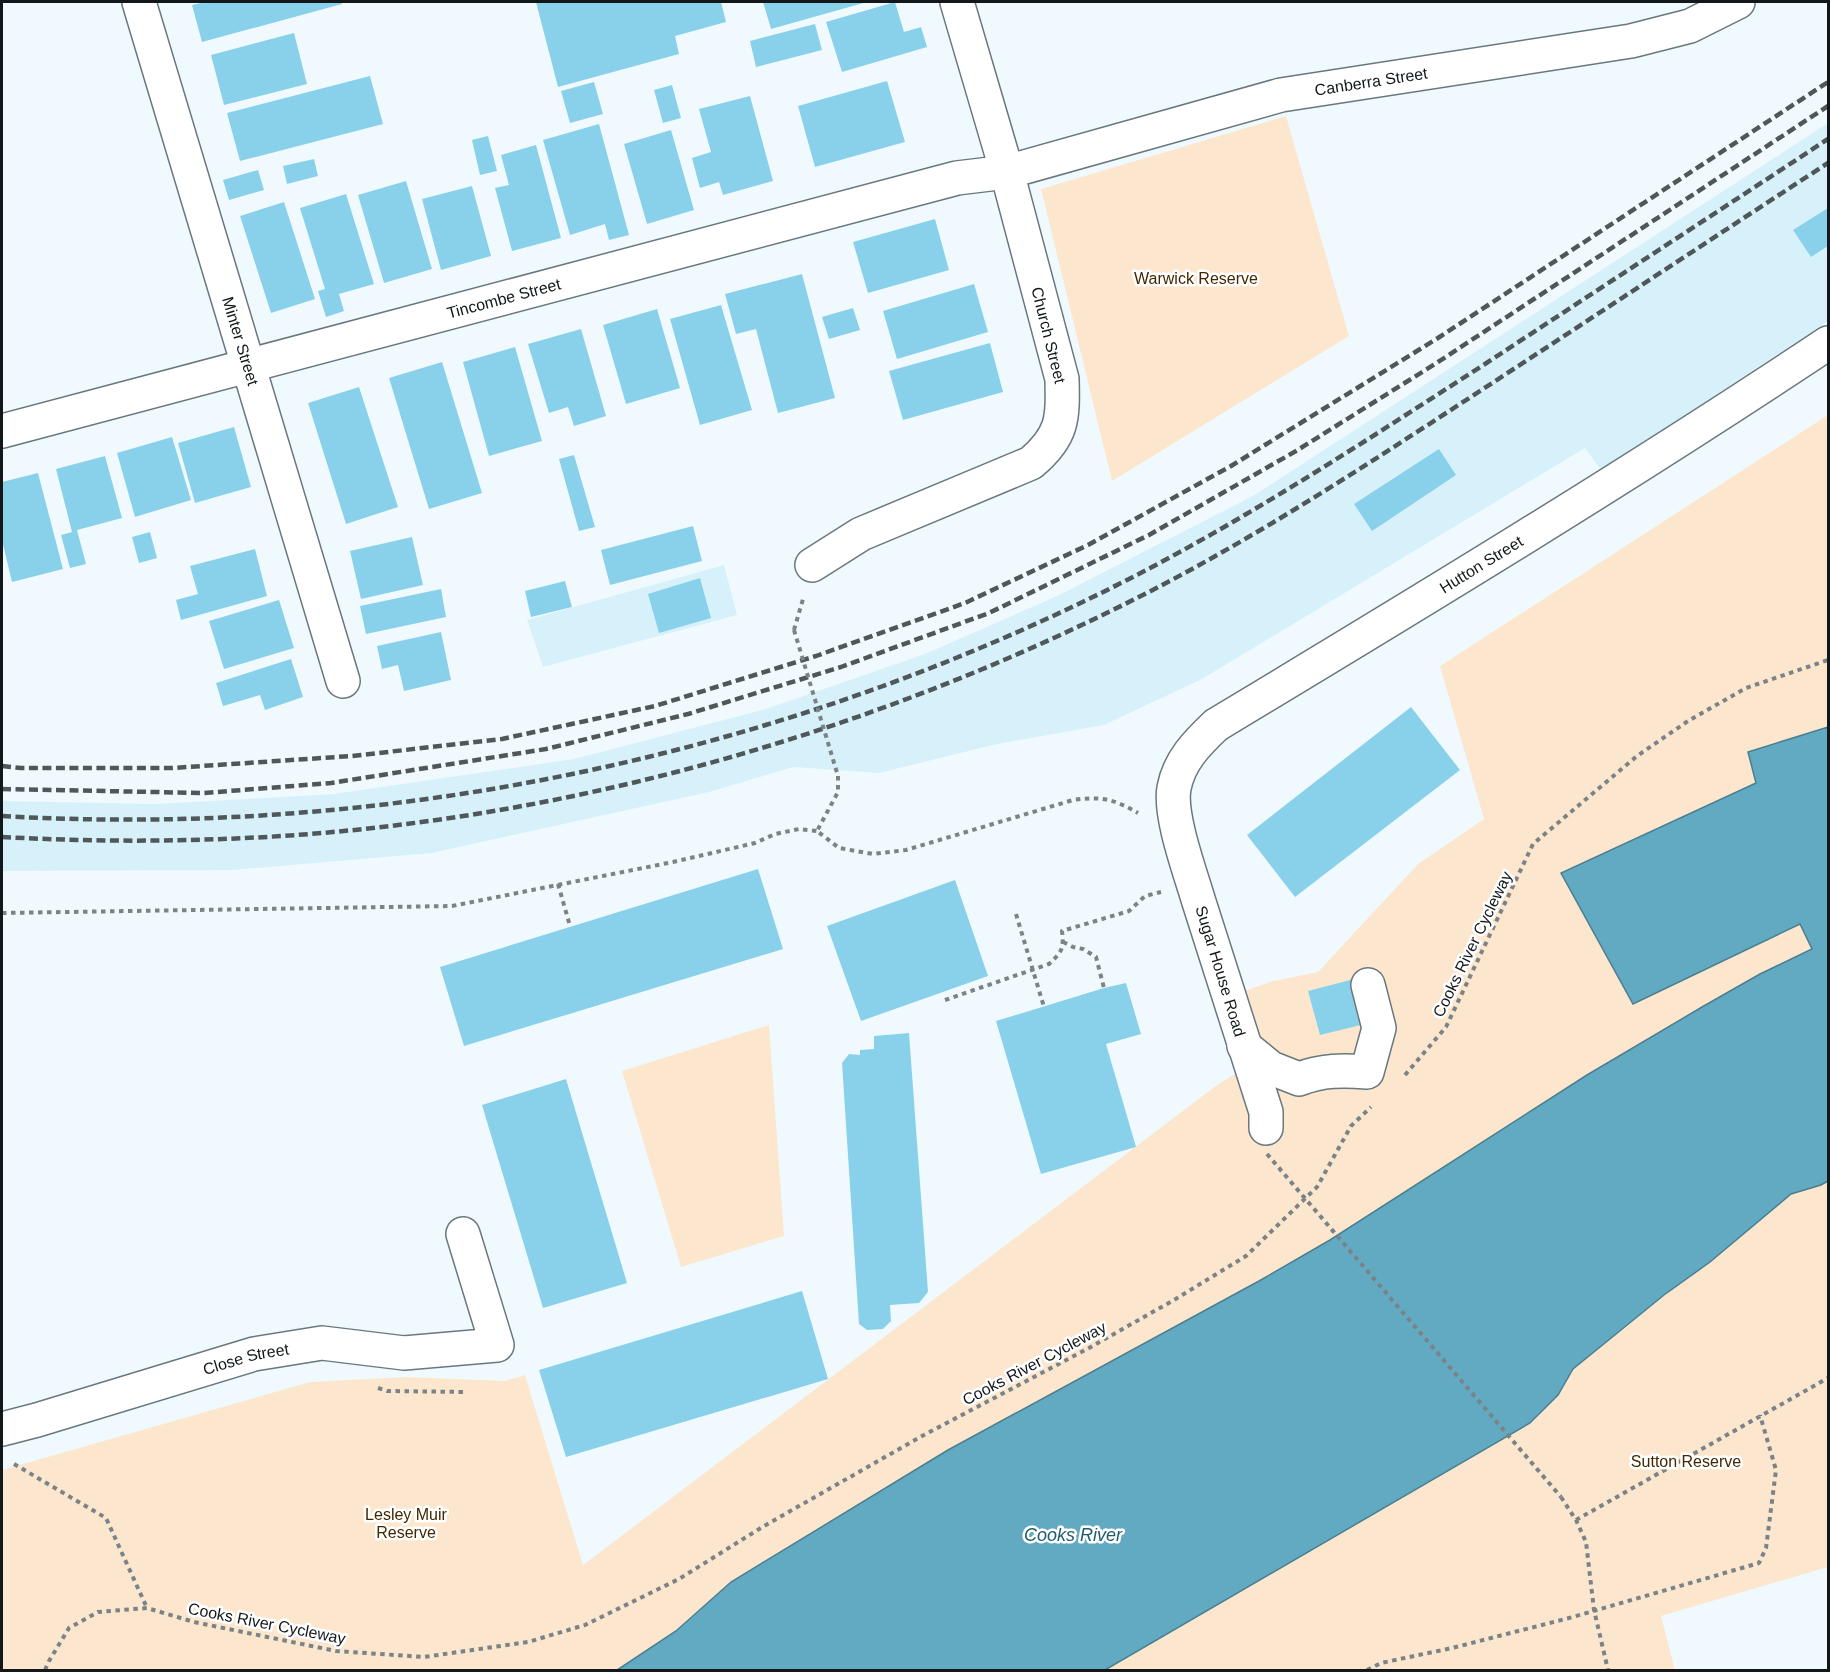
<svg xmlns="http://www.w3.org/2000/svg" width="1830" height="1672" viewBox="0 0 1830 1672" font-family="Helvetica,sans-serif">
<rect width="100%" height="100%" fill="#f0fafe"/>
<path fill="#d7f1fb" d="M1828 123V321L1601 470 1585 448 1202 679 1104 725 997 744 879 773 793 767 709 792 432 853 233 870 2 871V801L156 804 334 794 574 759 766 709 925 654 1057 596 1253 496Z
M724 565 737 615 543 667 527 620Z"/>
<path fill="#fce7ce" d="M1286 116 1349 336 1112 481 1041 189Z
M1828 415V727L1748 752 1756 782 1561 873 1633 1004 1800 923 1812 949 1760 974 1702 1007 1587 1075 1330 1240 1259 1281 948 1450 732 1582 676 1631 617 1670H2V1470L310 1382 406 1377 505 1381 525 1375 583 1565 1217 1085 1250 1065 1228 997 1273 981 1318 972 1418 864 1484 819 1440 666Z
M769 1025 784 1236 681 1267 622 1071Z
M1828 1181V1567L1661 1616 1675 1670H1105L1530 1423 1558 1395 1573 1369 1664 1295 1710 1262 1791 1194 1821 1185Z"/>
<path fill="#62aac2" stroke="#4a7e90" stroke-width="1.5" d="M1828 727V1181L1821 1185 1791 1194 1710 1262 1664 1295 1573 1369 1558 1395 1530 1423 1105 1670H617L676 1631 731 1582 948 1450 1259 1281 1330 1240 1587 1075 1702 1007 1760 974 1812 949 1800 924 1633 1004 1561 873 1756 783 1748 752Z"/>
<path fill="#89d1ea" d="M206 2H341L342 4 202 42 192 5Z
M536 2H721L726 22 675 36 679 54 558 87Z
M763 2H867L771 29Z
M895 2 904 32 921 27 927 47 842 72 826 22Z
M815 24 822 50 756 67 750 41Z
M294 33 307 84 224 105 211 55Z
M370 76 383 124 240 161 227 113Z
M887 81 905 142 815 167 798 106Z
M594 82 603 114 570 123 561 91Z
M672 85 681 118 663 123 654 90Z
M750 96 773 181 723 195 719 182 700 188 692 158 711 152 699 109Z
M599 124 629 235 609 240 605 224 570 235 543 140Z
M671 130 694 210 647 224 624 144Z
M488 136 497 171 480 175 472 140Z
M536 145 561 238 512 251 495 188 509 185 501 155Z
M314 159 318 176 287 184 283 166Z
M258 170 264 190 229 200 223 180Z
M406 181 432 269 384 283 358 195Z
M472 186 491 256 441 270 422 199Z
M346 194 374 284 339 294 344 311 326 317 318 291 325 289 300 208Z
M284 202 315 299 271 313 240 216Z
M1828 208V246L1811 257 1793 230Z
M935 219 949 270 868 293 853 242Z
M802 274 835 398 778 413 756 329 736 334 725 294Z
M974 284 988 332 897 359 883 311Z
M721 305 752 410 700 425 670 319Z
M853 308 860 330 829 339 822 317Z
M657 309 680 388 626 404 603 325Z
M581 329 606 416 574 426 568 407 549 413 528 344Z
M990 343 1003 392 903 420 889 371Z
M515 347 542 441 489 456 463 362Z
M442 362 482 493 429 509 389 378Z
M359 387 398 507 346 524 308 403Z
M234 427 251 487 195 503 178 443Z
M172 437 191 500 135 517 117 453Z
M1439 449 1456 475 1372 531 1354 504Z
M574 455 595 527 579 531 559 459Z
M105 456 122 518 77 530 86 564 70 568 61 535 72 532 56 469Z
M38 473 63 569 12 582 2 540V482Z
M693 526 702 561 610 585 601 550Z
M150 532 157 558 139 563 132 537Z
M412 537 423 585 361 599 350 551Z
M255 549 267 596 181 620 176 600 198 594 190 566Z
M700 578 711 618 659 633 648 594Z
M565 581 572 607 531 617 525 591Z
M441 589 446 617 366 634 360 606Z
M279 600 294 648 224 669 209 621Z
M441 632 451 680 404 691 398 665 382 669 377 646Z
M291 659 303 697 265 710 260 695 223 706 216 683Z
M1411 707 1460 770 1295 897 1247 835Z
M758 869 783 949 464 1046 440 967Z
M955 880 988 976 861 1021 827 926Z
M1354 979 1365 1024 1320 1035 1308 991Z
M1126 983 1141 1034 1106 1044 1136 1147 1041 1174 996 1021 1104 988Z
M909 1033 928 1292 919 1303 890 1305 891 1321 883 1329 867 1330 859 1324 842 1063 849 1054 860 1055V1050L874 1049V1036Z
M566 1079 627 1283 543 1308 482 1105Z
M802 1291 828 1379 566 1457 539 1370Z"/>
<g fill="none" stroke-linecap="round" stroke-linejoin="round">
<g stroke="#69787e" stroke-width="36">
<g id="minor">
<path id="s1" d="M139 2 343 681"/>
<path id="s2" d="M2 431 957 178 1007 172 1281 95 1631 41 1690 26 1738 2"/>
<path d="M812 565 861 534 1031 463C1063 436 1063 419 1062 379L1007 172 957 2"/>
<path d="M1244 1046 1271 1068 1299 1079C1322 1070 1343 1070 1367 1072L1379 1028 1368 985"/>
<path id="s3" d="M1266 1128V1112C1243 1041 1220 970 1198 899 1190 872 1169 815 1174 788 1179 761 1197 743 1216 725 1422 601 1628 476 1828 343"/>
<path id="s4" d="M2 1429 37 1420 254 1354 322 1343 404 1353 497 1345 463 1234"/>
</g>
</g>
<path stroke="#7b8386" stroke-width="4" stroke-dasharray="4.5 4.5" stroke-linecap="butt" d="M794 630 803 599
M838 776V792L817 831 839 848 873 854 906 850 1073 800C1101 796 1114 799 1138 813
M558 884 570 926
M2 913 452 906 673 862 755 843 775 834 799 829 817 831
M1016 914 1044 1007
M1063 942 1073 947 1083 949 1096 957 1104 988
M945 1000 1049 964C1062 952 1064 949 1062 931L1129 911 1145 896 1161 892
M1405 1075 1446 1027 1533 844 1637 756 1688 721 1746 688 1828 660
M378 1388 387 1391 467 1392
M14 1464 106 1518 147 1608
M1561 1497 1576 1520 1586 1542 1594 1610 1608 1670
M1576 1520 1828 1378
M45 1670 49 1661 69 1628 98 1612 147 1608 194 1622 336 1651 424 1657 528 1642 585 1625 679 1579 764 1526 922 1436 1089 1348 1174 1300 1246 1256 1317 1187 1351 1126 1371 1107
M1367 1670 1381 1663 1452 1648 1573 1617 1759 1563 1766 1548 1776 1470 1760 1415"/>
<use href="#minor" stroke="#fff" stroke-width="33"/>
<path stroke="#505759" stroke-width="4.5" stroke-dasharray="9 4.5" stroke-linecap="butt" d="M2 766 21 768H172L352 756 502 739 655 706 816 656 965 603 1088 545 1231 466 1438 338 1828 82
M2 789 204 793 331 783 546 749 688 714 841 667 989 613 1149 535 1296 451 1435 364 1828 106
M2 816C397 839 801 752 1152 567 1267 506 1376 434 1485 364 1599 289 1714 214 1828 139
M2 837C95 842 188 842 282 836 573 817 864 734 1125 604 1242 546 1351 475 1460 404 1583 324 1705 243 1828 163"/>
<path stroke="#7b8386" stroke-width="4" stroke-dasharray="4.5 4.5" stroke-linecap="butt" d="M794 630 838 776
M1267 1154 1561 1497"/>
</g>
<g text-anchor="middle" stroke-width="5" stroke-linejoin="round" paint-order="stroke">
<g font-size="16" fill="#12181a" stroke="#fff">
<text dy="6" stroke="none"><textPath href="#s2" startOffset="1414">Canberra Street</textPath></text>
<text dy="6" stroke="none"><textPath href="#s2" startOffset="519">Tincombe Street</textPath></text>
<text transform="translate(1049 335) rotate(76)" y="6">Church Street</text>
<text dy="6" stroke="none"><textPath href="#s1" startOffset="354">Minter Street</textPath></text>
<text dy="6" stroke="none"><textPath href="#s3" startOffset="741">Hutton Street</textPath></text>
<text transform="translate(1472 944) rotate(-64)" y="6">Cooks River Cycleway</text>
<text transform="translate(1221 971) rotate(73)" y="6">Sugar House Road</text>
<text dy="6" stroke="none"><textPath href="#s4" startOffset="254">Close Street</textPath></text>
<text transform="translate(1034 1363) rotate(-28)" y="6">Cooks River Cycleway</text>
<text transform="translate(267 1623) rotate(11)" y="6">Cooks River Cycleway</text>
</g>
<g font-size="16" fill="#422800" stroke="#fff">
<text x="1196" y="284">Warwick Reserve</text>
<text x="1686" y="1467">Sutton Reserve</text>
<text x="406" y="1520">Lesley Muir<tspan x="406" dy="18">Reserve</tspan></text>
</g>
<g font-size="18" font-style="italic" fill="#215c6d" stroke="#fff">
<text x="1073" y="1541">Cooks River</text>
</g>
</g>
<rect width="1830" height="1672" fill="none" stroke="#12181a" stroke-width="6"/>
</svg>
